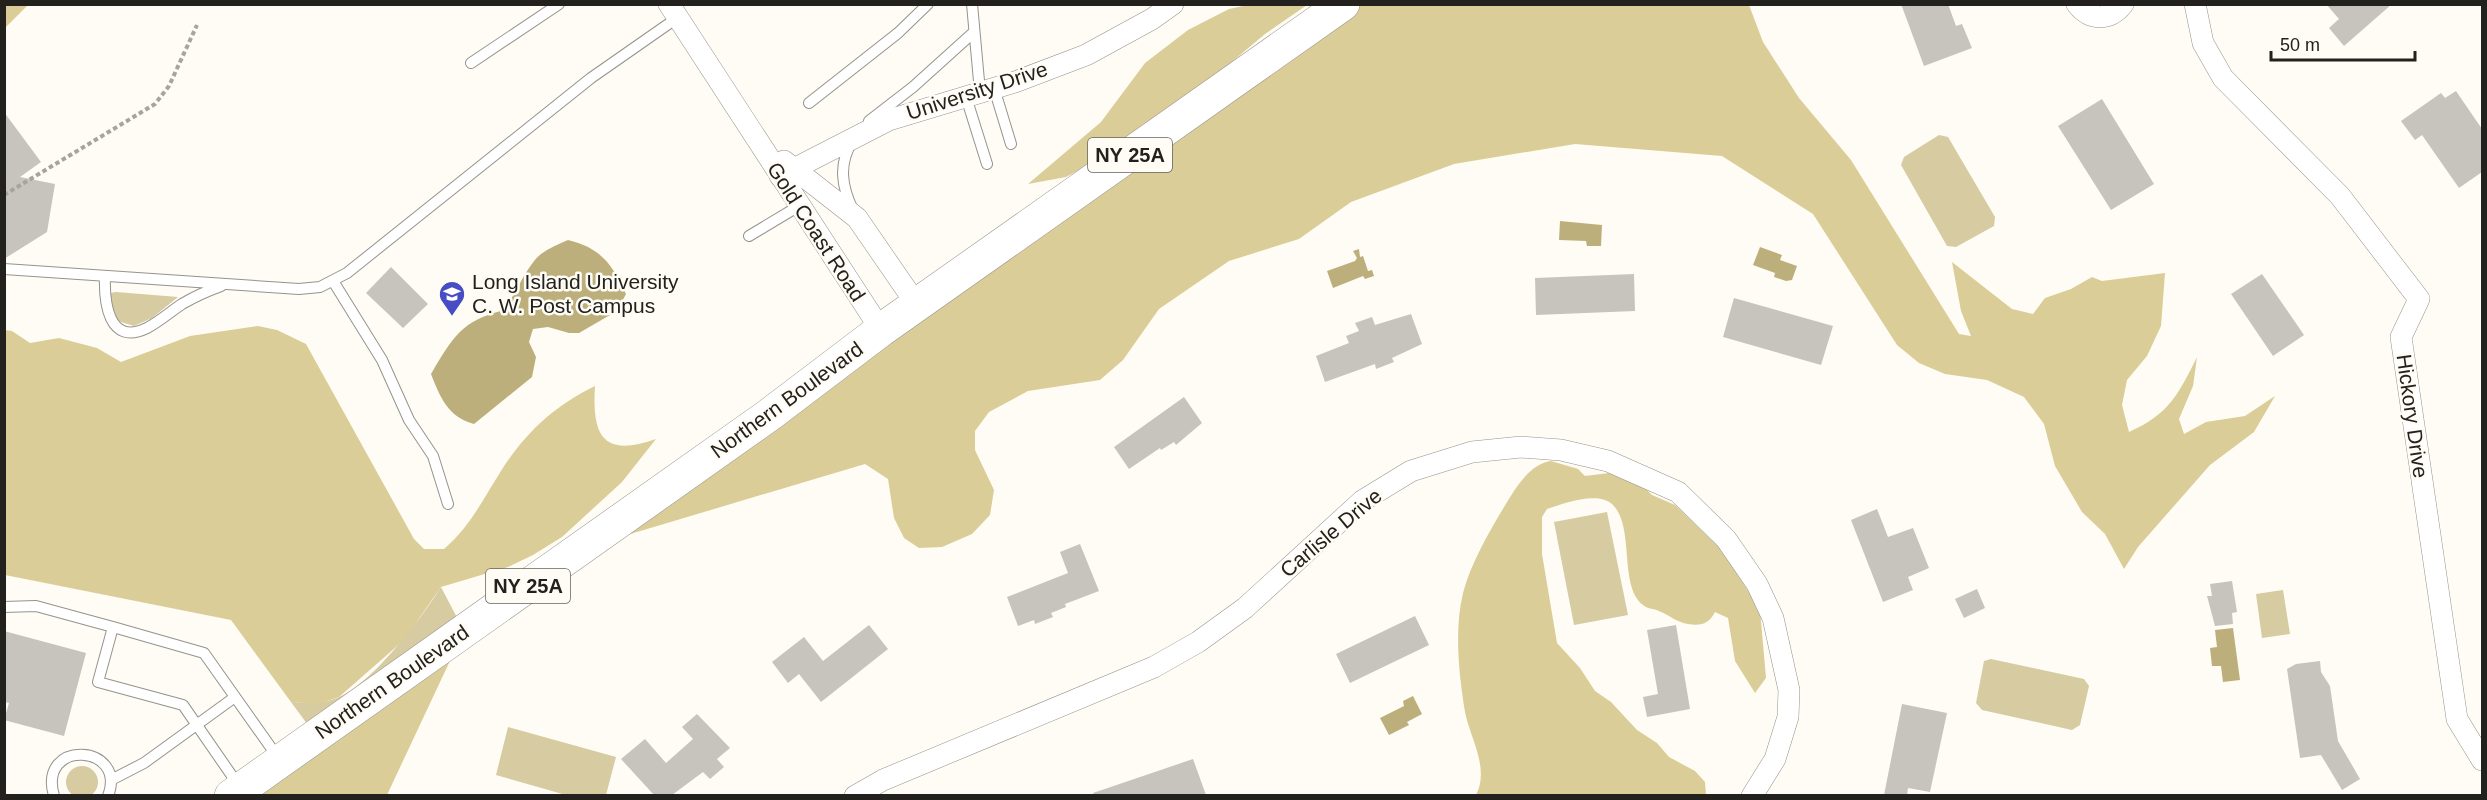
<svg xmlns="http://www.w3.org/2000/svg" width="2487" height="800" viewBox="0 0 2487 800" font-family="Arial,sans-serif">
<rect width="100%" height="100%" fill="#fefcf4"/>
<path fill="#d6cba1" d="M1939 135 1948 137 1995 217 1994 226 1956 247 1947 246 1901 165 1904 157Z
M116 292 178 297 152 318 134 326 118 321 110 313V293Z
M1607 512 1628 615 1574 625 1554 522Z
M441 587 464 631 316 736 291 702C308 703 321 704 337 698 372 684 421 619 441 587Z
M2283 590 2290 634 2262 638 2256 594Z
M1991 659 2084 679 2089 686 2080 725 2072 730 1982 710 1976 703 1984 661Z
M508 727 616 757 606 795H566L496 775Z
M66 782a16 16 0 1 1 32 0a16 16 0 1 1-32 0Z"/>
<path fill="#dbcd98" d="M5 4 28 5 5 28 4 5Z
M1248 5H1307L1265 34 1196 92 1117 150 1066 177 1028 184 1101 122 1145 63 1188 30 1229 9Z
M1343 5H1749L1763 42 1799 98 1851 160 1959 334 1971 336 1961 311 1952 262 2012 309 2033 314 2045 298 2071 289 2092 277 2102 281 2165 273 2161 326 2147 356 2127 380 2122 405 2129 432C2169 414 2178 395 2197 357L2193 386 2179 419 2184 434 2206 422 2245 416 2275 396 2254 432 2210 465 2138 547 2124 569 2105 534 2082 512 2055 466 2044 424 2024 397 1987 380 1945 374 1919 363 1897 345 1813 214 1722 156 1575 144 1454 164 1351 202 1299 239 1229 261 1159 309 1123 360 1100 380 1028 391 989 412 975 431V450L994 490 990 515 972 534 942 547 919 548 904 538 894 518 888 479 865 464 580 549Z
M258 326 277 330 306 344 414 539 424 549H444C470 527 483 499 501 471 525 433 554 406 595 386 592 435 602 458 656 439L622 482 562 537 533 555 508 567 441 587 404 640 339 697 318 704 291 702 231 620 5 575V330L12 331 30 343 59 338 97 348 121 362 190 336Z
M1551 461 1578 469 1585 476 1609 473 1641 484 1652 495 1675 505 1723 551 1760 610 1766 678 1755 693 1735 661 1728 618 1715 612C1709 624 1701 626 1688 624 1678 623 1669 615 1659 611 1655 609 1650 609 1646 607 1617 590 1636 529 1613 505 1598 490 1563 504 1547 509L1542 517V554L1557 643 1580 668 1595 691 1611 702 1637 730 1657 743 1669 757 1695 771 1705 782 1706 795H1476C1490 768 1470 738 1465 712 1459 675 1454 630 1463 593 1471 563 1488 534 1504 507 1515 489 1529 464 1551 461Z
M464 631 387 795 231 796Z"/>
<path fill="#bdaf7c" d="M1560 221 1602 225 1601 246H1587L1586 241 1559 240Z
M568 240C601 248 612 264 626 294L617 311 579 333H569L548 327 533 329 529 342 536 357 532 377 474 424C448 417 440 397 431 374 453 337 461 321 504 310 516 294 527 265 541 254 549 248 559 244 568 240Z
M1760 247 1782 255 1780 260 1797 266 1792 280 1786 281 1774 277 1775 273 1753 265Z
M1359 249 1360 257 1363 256 1368 271 1372 270 1374 276 1365 279 1363 276 1333 288 1327 271 1355 261 1357 258 1353 251Z
M2233 628 2240 680 2223 682 2221 666H2212L2210 648 2217 647 2215 630Z
M1413 696 1422 714 1407 722 1409 725 1389 735 1380 718 1404 706 1403 701Z"/>
<path fill="#c6c4bc" d="M1901 4H1948L1956 26 1962 24 1972 48 1924 66Z
M2326 4H2392L2344 46 2329 28 2339 19Z
M2456 91 2482 129V172L2459 188 2422 135 2415 140 2401 121 2441 93 2445 98Z
M2102 99 2154 184 2111 210 2058 126Z
M4 112 41 162 20 177 55 184 47 232 4 259Z
M391 267 428 304 403 328 366 293Z
M1634 274 1635 311 1536 315 1535 278Z
M2262 274 2304 335 2273 356 2231 294Z
M1734 298 1833 326 1821 365 1723 337Z
M1411 314 1422 344 1392 358 1394 362 1376 369 1375 364 1325 382 1316 356 1349 343 1346 336 1359 331 1355 323 1372 317 1375 325Z
M1184 397 1202 423 1176 445 1174 442 1161 450 1160 448 1129 469 1114 447Z
M1877 509 1888 537 1913 528 1929 568 1908 577 1913 590 1883 602 1851 520Z
M1080 544 1099 591 1065 604 1066 607 1051 613 1053 617 1035 624 1034 620 1018 626 1007 597 1068 573 1060 552Z
M2232 581 2237 612 2232 613 2233 624 2215 626 2207 596H2212L2210 584Z
M1977 589 1985 608 1964 618 1955 599Z
M1415 616 1429 645 1350 683 1336 654Z
M869 625 888 649 821 702 799 674 788 683 772 662 804 637 823 661Z
M1676 625 1690 709 1647 717 1643 697 1658 694 1647 630Z
M4 631 86 653 64 736 4 720 9 703 4 702Z
M2320 661 2321 672 2330 686 2338 741 2360 779 2342 790 2321 755 2300 758 2287 669 2296 664Z
M1902 704 1947 713 1930 792 1908 788 1907 795H1884Z
M697 714 730 748 717 759 724 767 710 779 703 772 672 795H654L621 759 645 739 666 763 693 739 682 727Z
M1193 759 1206 795H1094L1093 793Z"/>
<g fill="none" stroke-linecap="round" stroke-linejoin="round">
<g stroke="#95938c" stroke-width="12">
<path id="lane" d="M972 4 980 92
M471 63 559 4
M994 88 1011 144
M966 97 987 164
M809 103 898 33 928 4
M869 121 913 87 974 32
M852 142C838 165 842 187 853 210
M749 236 799 206
M4 269 299 289 320 287 347 273 591 78 677 18
M105 276C104 301 108 347 147 328 159 322 170 312 182 304 194 297 207 291 221 286
M333 281 382 360 409 420 433 456 448 504
M4 607 36 606 113 627
M111 780 144 763 235 697
M239 786 183 705 98 682 113 627 204 653 279 759
M54 796C37 738 128 744 108 796"/>
</g>
<g stroke="#95938c" stroke-width="22">
<path id="street" d="M669 4 881 330
M2077 4C2090 21 2110 21 2123 4
M2195 4 2203 43 2223 78 2340 196 2419 299 2401 337 2457 719 2482 760
M784 161 857 218 917 305
M780 176 889 120 1015 82 1086 55 1152 19 1173 4
M855 796 883 780 1154 667 1198 642 1245 608 1362 501 1411 471 1472 452 1521 447 1561 450 1608 461 1678 492 1726 539 1757 584 1773 618 1789 690 1788 717 1775 759 1752 796"/>
</g>
<g stroke="#95938c" stroke-width="34">
<path id="primary" d="M231 796 769 415 881 330 1343 4"/>
</g>
<path stroke="#a5a49e" stroke-width="4" stroke-dasharray="4.5 3" stroke-linecap="butt" d="M4 195 155 104 169 86 197 25"/>
<use href="#lane" stroke="#fff" stroke-width="10"/>
<use href="#street" stroke="#fff" stroke-width="21"/>
<use href="#primary" stroke="#fff" stroke-width="33"/>
</g>
<defs>
<g id="university-pin" transform="scale(1.35)"><path d="M0 17L-7.5 6A9.5 9.5 0 1 1 7.5 6Z" fill="#474dc2" stroke="#fefcf4"/><path d="M0-5L7-2L0 1L-7-2ZM-4 1L0 2.5L4 1V4Q0 6-4 4Z" fill="#fff"/></g>
</defs>
<g fill-rule="evenodd">
<use href="#university-pin" x="452" y="294"/>
</g>
<g text-anchor="middle" stroke-width="5" stroke-linejoin="round" paint-order="stroke">
<g fill="#fefcf4" stroke="#64635e" stroke-width="1.5">
<rect x="1088" y="138" width="84" height="34" rx="4.5"/>
<rect x="486" y="569" width="84" height="34" rx="4.5"/>
</g>
<g font-size="20" font-weight="bold" fill="#22211e">
<text x="1130" y="162">NY 25A</text>
<text x="528" y="593">NY 25A</text>
</g>
<g font-size="21" fill="#22211e" stroke="#fefcf4">
<text transform="translate(977 91) rotate(-18)" y="7">University Drive</text>
<text transform="translate(816 232) rotate(57)" y="7">Gold Coast Road</text>
<text transform="translate(787 400) rotate(-36)" y="7">Northern Boulevard</text>
<text transform="translate(2412 416) rotate(82)" y="7">Hickory Drive</text>
<text transform="translate(1331 533) rotate(-40)" y="7">Carlisle Drive</text>
<text transform="translate(392 682) rotate(-35)" y="7">Northern Boulevard</text>
</g>
<g font-size="21" fill="#22211e" stroke="#fefcf4" text-anchor="start">
<text x="472" y="289">Long Island University<tspan x="472" dy="24">C. W. Post Campus</tspan></text>
</g>
</g>
<rect width="2487" height="800" fill="none" stroke="#22211e" stroke-width="12"/>
<path d="M2271 51v9h144v-9" fill="none" stroke="#22211e" stroke-width="3"/>
<text x="2280" y="51" font-size="18" fill="#22211e" stroke="#fefcf4" stroke-width="4.5" paint-order="stroke">50 m</text>
</svg>
